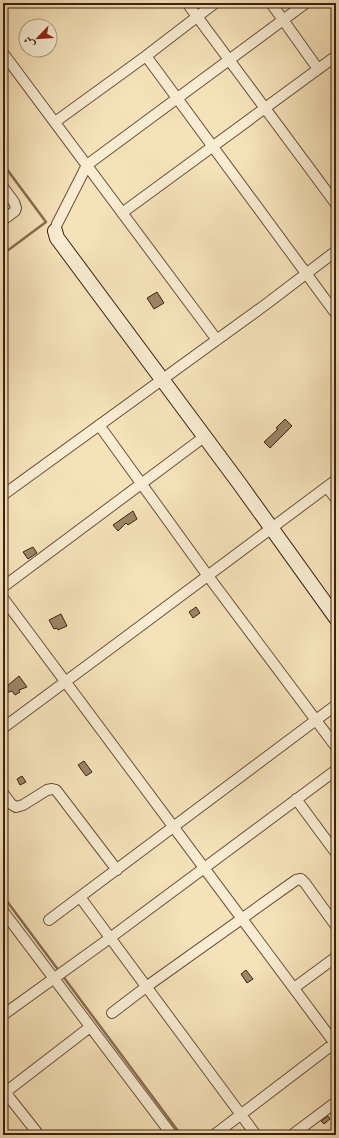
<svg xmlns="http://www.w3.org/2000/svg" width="339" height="1138" viewBox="0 0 339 1138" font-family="Vollkorn,Amiri,serif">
<rect width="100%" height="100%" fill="#f5e2b9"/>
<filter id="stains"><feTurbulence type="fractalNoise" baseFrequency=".005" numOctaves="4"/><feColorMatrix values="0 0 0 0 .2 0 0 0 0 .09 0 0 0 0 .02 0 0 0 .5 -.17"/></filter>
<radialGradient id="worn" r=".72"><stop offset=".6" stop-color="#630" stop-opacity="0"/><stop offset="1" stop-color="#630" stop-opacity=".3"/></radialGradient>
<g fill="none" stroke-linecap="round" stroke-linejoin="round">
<path stroke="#866d52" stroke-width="2.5" d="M3 164 46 222 3 254
M3 896 59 971
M62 975 181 1135"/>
</g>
<path fill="#9d8567" stroke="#3d210f" d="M157 292 164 303 154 309 147 298Z
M285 419 292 426 270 448 264 442 278 429 276 428Z
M133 511 137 519 128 525 126 523 118 531 113 525Z
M33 547 37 553 28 559 23 552Z
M196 607 200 613 193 618 189 612Z
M61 614 67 626 58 630 57 628 54 629 49 620Z
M19 676 27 687 19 690 20 692 15 695 12 691 3 694V687L7 686Z
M84 761 92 772 86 776 78 765Z
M22 776 26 782 20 785 17 779Z
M246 970 253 979 247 983 241 974Z
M328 1116 330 1119 324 1124 321 1121Z"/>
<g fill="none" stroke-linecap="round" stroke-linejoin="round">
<g stroke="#6b513a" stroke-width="12">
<path id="street" d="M187 3 336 204
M271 3 318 69
M3 53 217 340
M146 56 336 314
M55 122 146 56 215 3
M3 187 14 202 16 208 15 211 3 220
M122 213 336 56
M55 231 57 224 87 165 306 3
M99 425 208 576 336 747
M327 487 336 499
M3 495 265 305 336 251
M3 587 204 437
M3 598 336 1045
M3 728 123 639 336 480
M3 793 11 804 16 807 23 805 47 790 52 789 56 790 117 870
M296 799 336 853
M80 897 256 1135
M3 911 172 1135
M49 920 336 705
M294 988 336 957
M112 1013 146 987 296 880 301 879 305 883 336 926
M3 1015 110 938 336 770
M5 1092 39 1135
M3 1094 90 1027
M214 1135 336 1042
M292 1135 336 1102"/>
</g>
<g stroke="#3d210f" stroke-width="16">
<path id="secondary" d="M55 231 57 238 239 483 336 618"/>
</g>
<use href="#street" stroke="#f8ecd2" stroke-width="10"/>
<use href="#secondary" stroke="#f8ecd2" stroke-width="14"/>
</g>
<rect width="339" height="1138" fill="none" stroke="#f5e2b9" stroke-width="16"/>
<rect x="4" y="4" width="331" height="1130" fill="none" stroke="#3d210f" stroke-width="2"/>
<rect x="8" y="8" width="323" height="1122" fill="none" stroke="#3d210f"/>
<g transform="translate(38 38) rotate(245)"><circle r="19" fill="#f8ecd2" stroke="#ad9b84"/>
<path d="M0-3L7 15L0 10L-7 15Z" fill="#8f2418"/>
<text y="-6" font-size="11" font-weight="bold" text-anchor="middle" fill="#3d210f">ش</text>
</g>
<rect width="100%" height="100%" filter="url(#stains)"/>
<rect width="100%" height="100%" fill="url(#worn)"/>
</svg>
